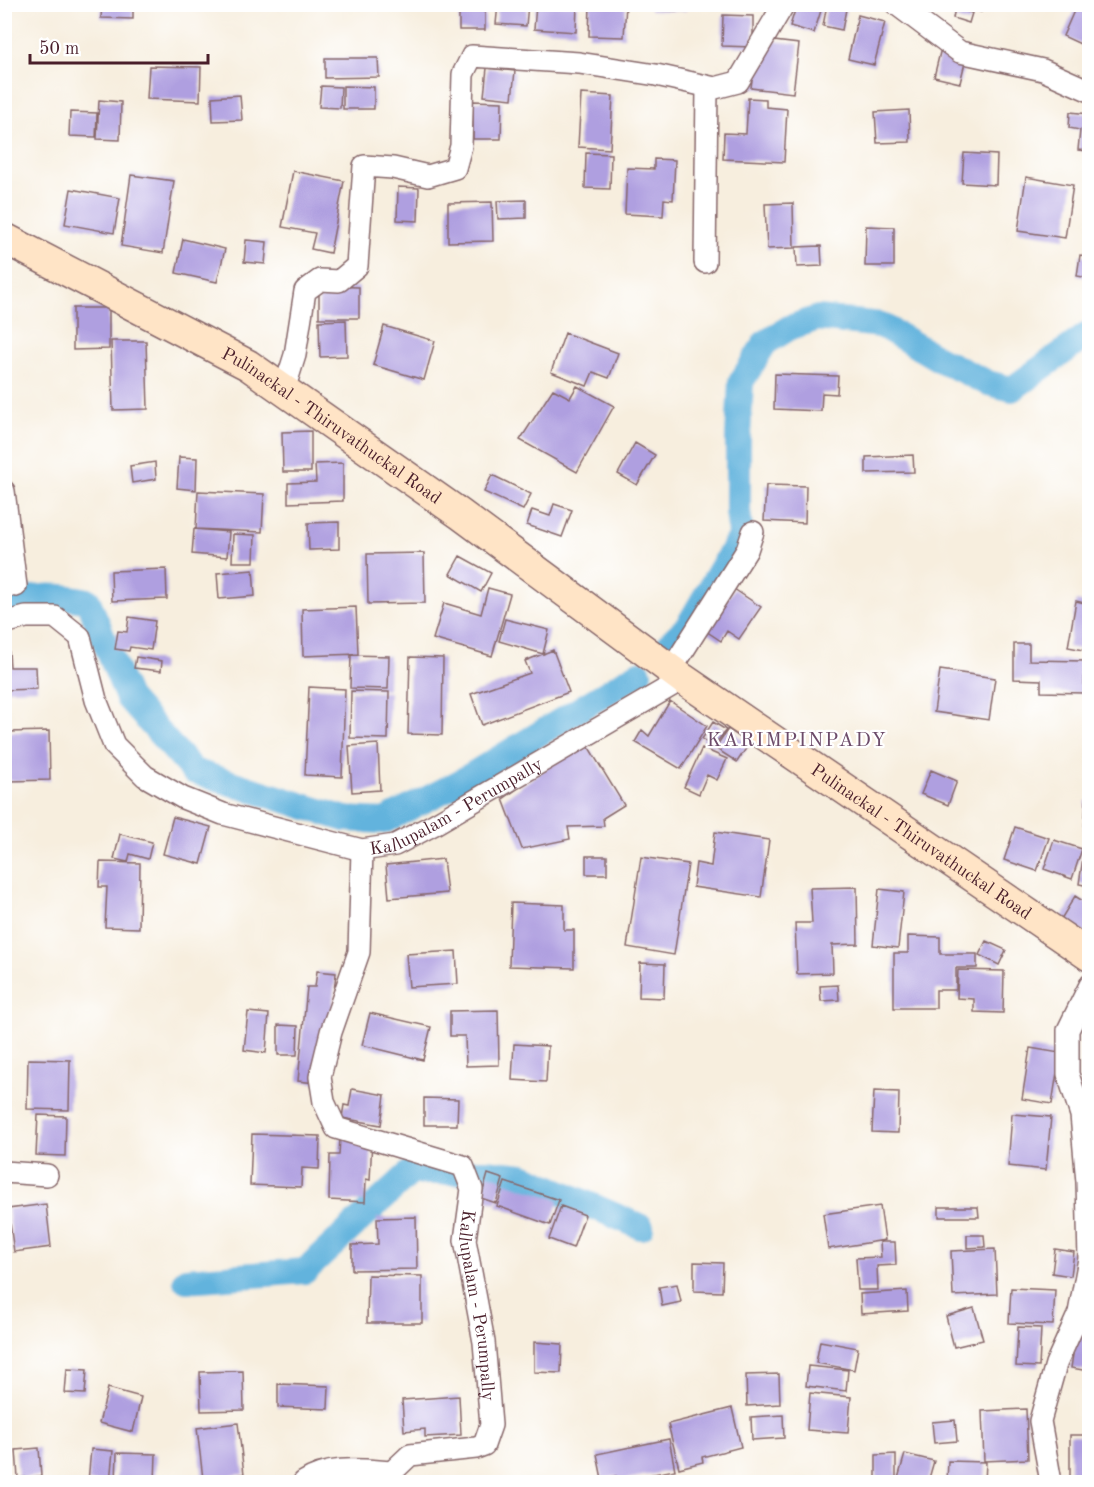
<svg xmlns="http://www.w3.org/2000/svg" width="1094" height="1487" viewBox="0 0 1094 1487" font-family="'Old Standard TT',serif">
<rect width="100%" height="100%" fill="#fff"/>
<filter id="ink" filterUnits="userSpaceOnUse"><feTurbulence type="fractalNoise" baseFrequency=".0167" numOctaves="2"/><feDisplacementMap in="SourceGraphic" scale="12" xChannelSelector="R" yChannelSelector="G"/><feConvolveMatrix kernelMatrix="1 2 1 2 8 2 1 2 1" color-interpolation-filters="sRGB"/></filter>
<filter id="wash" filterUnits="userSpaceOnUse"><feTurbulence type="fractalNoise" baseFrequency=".008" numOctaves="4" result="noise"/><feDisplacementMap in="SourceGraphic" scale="24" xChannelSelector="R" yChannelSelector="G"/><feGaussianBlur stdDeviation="1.35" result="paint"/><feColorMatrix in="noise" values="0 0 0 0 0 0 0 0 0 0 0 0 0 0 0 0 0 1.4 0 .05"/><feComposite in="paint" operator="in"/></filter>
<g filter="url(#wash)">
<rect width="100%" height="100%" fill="#f7eede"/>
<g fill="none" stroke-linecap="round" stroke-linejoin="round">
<path stroke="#62b3dd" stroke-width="26" d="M4 608C32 593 59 595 88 601L128 698 193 771 345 819 384 821 460 782 639 673
M670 643 688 626 741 535 738 511V437L741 382 765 343 789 328 818 318 881 325 939 359 988 383 1012 389 1090 333
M186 1280 305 1271 411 1172H485L523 1176 641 1227"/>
</g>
<g id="blocks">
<path fill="#af9fe0" d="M102 4H133V19L101 18Z
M459 4H485V30H459Z
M498 4H528L526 26 496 24Z
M590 4H626L624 37 589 36Z
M650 4H686V11L650 10Z
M710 4H731L730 8H710Z
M797 4H823L814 33 790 26Z
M827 4H847L842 30 823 26Z
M951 4H982L981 12Z
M1077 4 1089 10V48L1063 36Z
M536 5H577L576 32 534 29Z
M955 8 972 13 969 23 953 18Z
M723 15 753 16V47L722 46Z
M858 15 885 22 874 65 848 59Z
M757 39 799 44 793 93 751 88Z
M942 44 968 50 960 83 934 77Z
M325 58H378L379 77 325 78Z
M149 66 201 67 200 101 147 99Z
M487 68 515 71 512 99 484 96Z
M321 86 341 87 340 108 319 107Z
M343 86 374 87V109H343Z
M581 94 613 96 610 149 578 147Z
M240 95 242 120 213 121 212 97Z
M748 98 766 99V107L787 109 784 162 723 159 724 133 746 134Z
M99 100 121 102 120 140 97 139Z
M473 101 502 102 501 139H473Z
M909 110 910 142 877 143 875 112Z
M70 112 97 113 96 137 69 136Z
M1070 112 1089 114V151L1078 150 1080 130 1069 128Z
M586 153 611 154 610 189 585 188Z
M964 153 997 155 996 185 962 183Z
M654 159 675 160 673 200 664 199 663 216 625 214 627 168 654 169Z
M293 171 344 181 330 253 311 249 315 233 282 227Z
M131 175 174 181 163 253 121 246Z
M1026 177 1073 185 1065 238 1018 231Z
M398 187 419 188 418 221 397 220Z
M71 189 120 198 114 233 65 224Z
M526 200V218L498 219 497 201Z
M492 202 493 241 448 242V203Z
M793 203 794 248 767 249 765 204Z
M866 226 894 227V266H865Z
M183 239 225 249 217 282 176 273Z
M246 240 267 242 265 264 244 262Z
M821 246 822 266 797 267 796 247Z
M1088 250 1089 278 1077 276 1080 255 1087 256Z
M319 286 359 287V318H319Z
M73 308H109V349L73 350Z
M346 320 347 356 320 357 319 321Z
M384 326 435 341 424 380 373 365Z
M565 333 618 353 609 378 593 372 587 386 551 372Z
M111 341H146L148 409 113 410Z
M775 374 838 376 837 394 822 393 821 411 774 409Z
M577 386 614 406 577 472 520 440 553 389 570 398Z
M311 431V472H283L282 432Z
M635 443 655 455 637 485 618 474Z
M913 455 914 472 866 473V457Z
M179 457 197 458 196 490 177 488Z
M155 462 156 479 132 483 130 466Z
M343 463V501L288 503V483L316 482 315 464Z
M492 475 531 494 523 510 484 492Z
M766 485 806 486 805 523 764 521Z
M198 491 264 494 262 532 196 529Z
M554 504 572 510 562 537 527 525 532 510 550 516Z
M339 522V549L309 550 308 523Z
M194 529 229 532 227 557 192 554Z
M233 534 255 535 254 562H232Z
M424 553 425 603 368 604 367 554Z
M460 556 491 573 481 592 450 574Z
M166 569 167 599 112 601 111 571Z
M253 570 255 596 219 599 217 573Z
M488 588 510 594 492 656 433 639 444 603 481 614Z
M734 589 761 607 739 639 727 631 721 641 706 631Z
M1076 601 1089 604V651L1068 647Z
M356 607 358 654 303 656 302 609Z
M129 617 155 621 151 650 130 647 129 651 115 649 118 631 127 632Z
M505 619 549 630 543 654 499 641Z
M1014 644H1029V660L1085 661 1084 693 1041 692V680L1014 679Z
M553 650 569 692 482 725 471 694 530 673 525 661Z
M4 652H9L10 667H36L37 689 4 690Z
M351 655 389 656 388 689 350 688Z
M136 657 162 661 161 671 134 668Z
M410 657 443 658 442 735 408 734Z
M940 670 995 678 989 720 934 712Z
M309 687 345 689 342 777 305 775Z
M351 691 389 692 388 739 350 738Z
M670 701 707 726 681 769 635 742 642 730 649 736Z
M713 722 726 730 713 747 702 739Z
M728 729 749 744 737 762 715 748Z
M49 731 50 780 9 781 8 732Z
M585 741 624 805 603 818 604 826 568 827 570 839 522 849 503 799Z
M378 744 380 790 352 792 349 746Z
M702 748 727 759 717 780 707 775 699 794 684 787Z
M931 770 957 781 948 805 921 794Z
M1086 801H1089V833H1084Z
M173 817 211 827 201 864 163 854Z
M1015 827 1049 838 1037 871 1004 860Z
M715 832 769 840 761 897 693 887 696 863 711 866Z
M120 834 152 842 148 859 130 854 128 862 114 859Z
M1054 840 1082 849 1072 879 1044 869Z
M586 856H607V874H586Z
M641 857 688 864 674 955 627 947Z
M1083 858 1089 859V886L1079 884Z
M443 859 447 893 389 898 386 865Z
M100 862 140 863 139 928 105 927 107 887H99Z
M857 887 858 944 832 945 833 973 797 974 795 923H812L810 888Z
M879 889 904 892 898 948 873 945Z
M1075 896 1089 905V936L1061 919Z
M511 903 564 905V930H574V968L509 966Z
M908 936 940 937V954H977V968H956V990H936V1008H894V953H908Z
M986 941 1006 950 999 965 979 955Z
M456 951 458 984 409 987 406 954Z
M640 963 665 964 664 998 639 997Z
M958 970 1004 971 1003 1013 974 1012V999L957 998Z
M317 971 336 973 324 1084 298 1081 307 987H315Z
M838 985 839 1000 821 1001 820 986Z
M498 1010 499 1065 466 1066 465 1036H450V1011Z
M248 1012 269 1014 266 1053 244 1050Z
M370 1013 431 1027 423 1060 362 1045Z
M278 1025 298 1026 297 1055H278Z
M514 1044 548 1046 546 1082 512 1080Z
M1030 1048 1060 1053 1052 1104 1022 1099Z
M28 1059 70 1060 69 1110 27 1109Z
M352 1089 385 1095 381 1125 342 1118 344 1105 349 1106Z
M874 1091 899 1092 898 1133 872 1132Z
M424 1098 458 1099 457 1125H424Z
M1012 1114 1051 1117 1046 1170 1008 1166Z
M38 1115 66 1116 65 1156 36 1155Z
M252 1134 320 1136 319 1169 302 1168 301 1187 250 1185Z
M340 1138 372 1139 370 1180 366 1179 365 1202 329 1200 330 1155H339Z
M488 1174 503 1179 496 1203 481 1198Z
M505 1182 559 1200 550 1225 497 1206Z
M46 1204 51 1247 14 1252 8 1209Z
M561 1206 585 1215 573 1248 549 1239Z
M880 1206 885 1240 828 1249 823 1214Z
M939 1207H978L979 1217H939Z
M416 1217 417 1269 352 1270V1245L378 1244 377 1218Z
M967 1235H984L985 1247 967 1248Z
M880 1242H895L896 1265 877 1266 878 1290H858L856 1258 881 1257Z
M995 1249 997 1294 953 1296 951 1251Z
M1055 1249 1074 1252 1071 1276 1052 1273Z
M694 1262 723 1263 722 1292 694 1291Z
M368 1275 422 1276V1323H367Z
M677 1284 681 1302 662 1306 659 1287Z
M1011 1288 1055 1290 1053 1325 1009 1323Z
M907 1291 908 1311 861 1314 860 1294Z
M974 1308 983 1340 954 1347 946 1316Z
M1079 1316 1089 1318V1371L1071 1368Z
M1018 1327 1041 1328 1039 1367 1016 1366Z
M820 1341 858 1348 854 1370 816 1363Z
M534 1342 562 1344 561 1373 534 1372Z
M808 1366 848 1370 846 1391 806 1386Z
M67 1369 87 1370 85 1394 65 1393Z
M243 1371 244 1410 201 1411 200 1372Z
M779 1374 780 1404 747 1406 746 1375Z
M278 1384 329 1386 328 1409 278 1407Z
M108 1388 141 1397 133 1432 99 1423Z
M810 1393 851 1397 848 1433 807 1430Z
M459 1396 461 1435 425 1437V1429L404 1431 402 1400Z
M732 1408 741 1447 702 1457 703 1462 679 1468 668 1424Z
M1026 1409 1028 1459 984 1461 982 1411Z
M783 1415 784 1438 752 1440 751 1417Z
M955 1420 957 1441 934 1443 932 1422Z
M238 1423 244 1474 203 1479 197 1428Z
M1070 1435H1089V1481H1070Z
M669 1439 675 1470 617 1481 616 1476 602 1479 597 1454Z
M39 1448 41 1476 18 1478 16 1450Z
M91 1449 113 1451 110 1482H88Z
M117 1453 156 1454 155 1482H116Z
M896 1454V1481H876V1455Z
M905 1454 934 1461 928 1482H897Z
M948 1461 986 1462 985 1482H947Z"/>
</g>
</g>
<g filter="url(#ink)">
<use href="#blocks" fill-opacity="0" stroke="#87676a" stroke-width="1.5"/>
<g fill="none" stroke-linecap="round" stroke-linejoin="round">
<g stroke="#87676a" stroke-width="24">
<g id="minor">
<path d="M896 4 960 52 1043 70 1090 91"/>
<path d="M705 262 707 87"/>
<path d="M284 390 295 355 305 291 320 280 339 281 357 266 364 166 393 168 428 176 455 168 461 146 463 74 472 56 579 63 656 75 715 88 738 82 784 4"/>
<path d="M4 491 16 586"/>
<path id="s1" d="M4 623 26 617H55L80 637 96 700 114 745 145 776 183 798 223 814 362 850 395 845 433 825 683 679"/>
<path d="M671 670 747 550 753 532"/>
<path id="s2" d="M362 850 359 952 331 1032 320 1077 324 1102 336 1128 463 1166 472 1189 465 1240 484 1342 491 1425 484 1445 476 1448 410 1455 392 1472"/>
<path d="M4 1172 47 1175"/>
<path d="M304 1482C329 1465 362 1470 392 1472"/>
<path d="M1051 1482 1040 1421 1056 1364 1079 1313 1089 1259 1087 1182 1081 1115 1068 1074V1030L1090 985"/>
</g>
</g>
<g stroke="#87676a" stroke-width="33">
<g id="secondary">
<path id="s3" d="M4 238 248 365 460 514 683 679 1090 956"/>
</g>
</g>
<use href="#minor" stroke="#fff" stroke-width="21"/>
<use href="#secondary" stroke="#ffe4c6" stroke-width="30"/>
</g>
</g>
<g text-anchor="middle" stroke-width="4.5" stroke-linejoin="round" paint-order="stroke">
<g font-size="18" fill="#4a1f2b" stroke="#fff">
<text dy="6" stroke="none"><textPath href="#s3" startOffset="378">Pulinackal - Thiruvathuckal Road</textPath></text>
<text dy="6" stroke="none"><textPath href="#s1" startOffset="576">Kallupalam - Perumpally</textPath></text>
<text dy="6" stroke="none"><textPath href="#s3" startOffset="1100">Pulinackal - Thiruvathuckal Road</textPath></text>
<text dy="6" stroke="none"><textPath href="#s2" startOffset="562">Kallupalam - Perumpally</textPath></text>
</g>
<g font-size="20" letter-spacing="1.5" fill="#6d4c6a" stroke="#fff">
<text x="797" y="746">KARIMPINPADY</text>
</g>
</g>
<rect width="1094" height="1487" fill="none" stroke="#fff" stroke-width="24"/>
<path d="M30 54v9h178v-9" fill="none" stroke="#4a1f2b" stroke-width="3"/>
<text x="39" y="54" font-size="18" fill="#4a1f2b" stroke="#ffffff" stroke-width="4.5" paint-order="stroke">50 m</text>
</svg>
